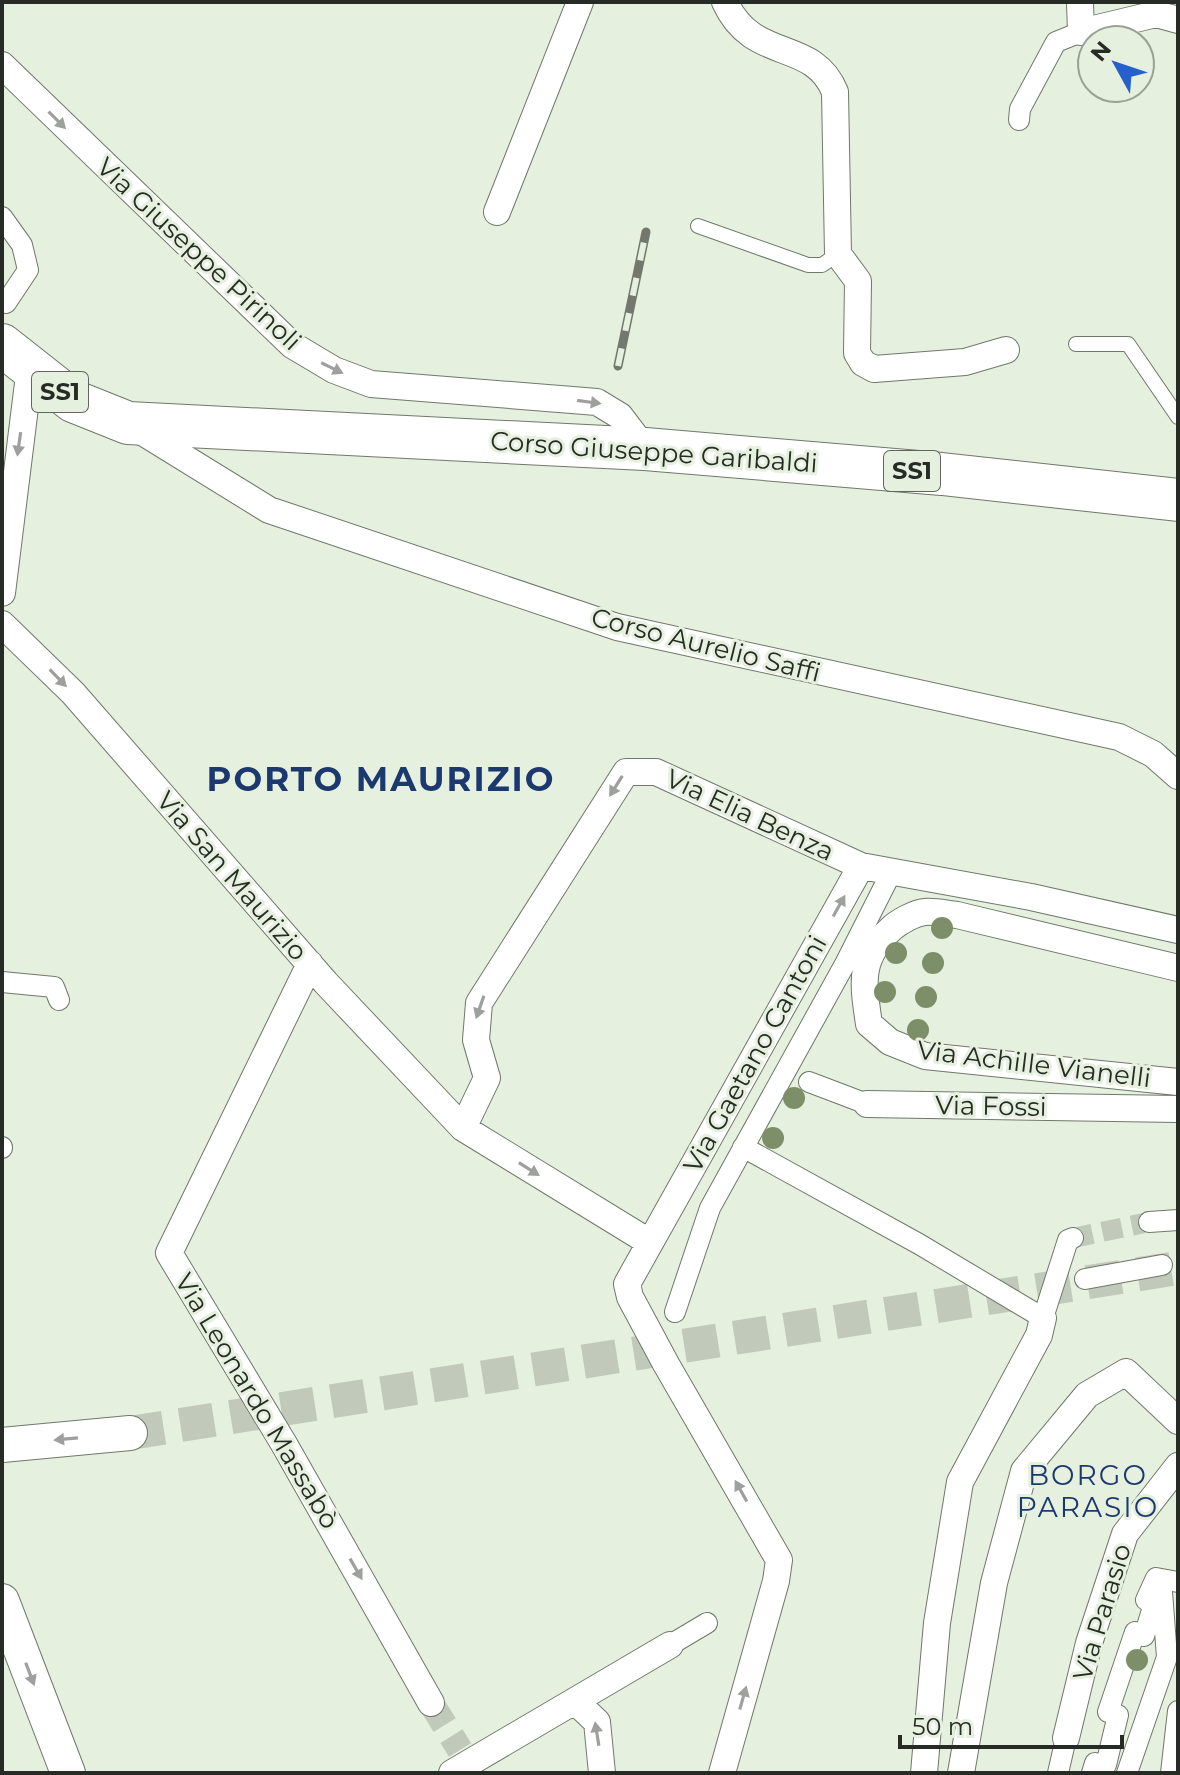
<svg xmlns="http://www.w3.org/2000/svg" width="1180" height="1775" viewBox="0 0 1180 1775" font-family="Montserrat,sans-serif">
<rect width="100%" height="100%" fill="#e6f0df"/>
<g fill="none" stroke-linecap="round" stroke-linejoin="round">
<path stroke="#c0c9ba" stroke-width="20" stroke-dasharray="20 10" stroke-linecap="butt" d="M1073 1238 1149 1222"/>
<path stroke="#c0c9ba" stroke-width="26" stroke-dasharray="26 13" stroke-linecap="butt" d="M431 1703 460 1750"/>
<path stroke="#c0c9ba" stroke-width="34" stroke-dasharray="34 17" stroke-linecap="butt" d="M130 1433 1178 1268"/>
<g stroke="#6f7869" stroke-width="16">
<path id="service" d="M698 226 808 265H822L838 254
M1076 344H1128L1178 417"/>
</g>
<g stroke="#6f7869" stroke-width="22">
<path id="pedestrian" d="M1019 120 1020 109 1056 42 1081 32
M2 217 22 245 28 270 6 303
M2 982 54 987 59 1000
M809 1082 867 1104
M2 1147V1148
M743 1147 919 1244 1043 1318 1068 1240 1073 1238
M1149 1222 1178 1220
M1085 1279 1162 1265
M675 1312 710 1208 846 962 891 873
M670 1645 707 1623
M1058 1773 1066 1738
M1092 1773 1095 1763 1106 1765 1118 1715 1108 1712 1135 1632 1144 1636 1154 1604 1146 1600 1156 1578 1178 1582
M1127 1773 1167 1657 1162 1592
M1171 1773 1178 1711"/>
</g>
<g stroke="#6f7869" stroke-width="28">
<path id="minor" d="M725 2C753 64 813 37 835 92L838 254 858 281 857 353 863 363 874 369 965 362 1006 350
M1080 3 1081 32 1156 14 1178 20
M2 65 292 345 334 370 371 384 597 402 620 416 645 449
M497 212 580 2
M136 428 269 510 617 627 1119 737 1153 754 1178 776
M2 593 30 367
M2 624 73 693 326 983 463 1128 649 1242
M310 964 169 1253 284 1444 431 1703
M1178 968 957 915C947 914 935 911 925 912 915 913 900 921 892 928 858 958 863 983 869 1024L890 1042 925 1056 1178 1082
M867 1104 1178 1109
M463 1128 487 1078 476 1040 479 1003 626 772H656L861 866 1031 897 1178 930
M577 1703 597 1722 602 1773
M1066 1738 1089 1643 1125 1534 1178 1466
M452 1773 670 1645
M722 1773 776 1581 779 1560 666 1364 630 1297 627 1284 861 866
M924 1773 937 1623 960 1482 1039 1335 1043 1318
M961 1773 994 1583 1024 1471 1087 1395 1126 1372 1178 1421"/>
</g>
<g stroke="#6f7869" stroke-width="36">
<path id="tertiary" d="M2 1445 130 1433
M2 1601 68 1773"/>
</g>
<g stroke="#6f7869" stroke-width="44">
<path id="primary" d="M2 345 73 401 128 423 645 449 942 474 1178 500"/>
</g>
<use href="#service" stroke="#fff" stroke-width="14"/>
<use href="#pedestrian" stroke="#fff" stroke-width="20"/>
<use href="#minor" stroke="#fff" stroke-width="26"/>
<use href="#tertiary" stroke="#fff" stroke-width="34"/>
<use href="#primary" stroke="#fff" stroke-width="42"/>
<g stroke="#72786e" stroke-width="9">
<path id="rail" d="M618 366 646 232"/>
</g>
<use href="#rail" stroke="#e6f0df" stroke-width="6" stroke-dasharray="18" stroke-linecap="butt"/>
</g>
<g fill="#7c8f69">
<circle cx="942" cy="928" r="11"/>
<circle cx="896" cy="953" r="11"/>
<circle cx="933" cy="963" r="11"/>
<circle cx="885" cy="992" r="11"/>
<circle cx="926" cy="997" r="11"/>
<circle cx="918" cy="1030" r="11"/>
<circle cx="794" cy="1098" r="11"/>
<circle cx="773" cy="1138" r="11"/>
<circle cx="1137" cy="1660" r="11"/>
</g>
<defs><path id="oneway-solid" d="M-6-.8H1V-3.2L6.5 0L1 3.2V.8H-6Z" transform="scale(2)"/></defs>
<g fill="#9ea09d">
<use href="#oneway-solid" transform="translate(57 120) rotate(45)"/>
<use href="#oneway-solid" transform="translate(332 368) rotate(26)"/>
<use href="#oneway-solid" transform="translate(589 402) rotate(8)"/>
<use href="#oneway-solid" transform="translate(19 444) rotate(98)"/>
<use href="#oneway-solid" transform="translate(58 678) rotate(46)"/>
<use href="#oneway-solid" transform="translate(616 786) rotate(122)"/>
<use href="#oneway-solid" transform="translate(839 906) rotate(-61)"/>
<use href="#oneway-solid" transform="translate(480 1007) rotate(109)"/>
<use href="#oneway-solid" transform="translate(529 1169) rotate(32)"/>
<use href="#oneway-solid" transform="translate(66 1439) rotate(175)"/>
<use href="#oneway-solid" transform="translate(741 1491) rotate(-119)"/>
<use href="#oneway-solid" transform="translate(356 1569) rotate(60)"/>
<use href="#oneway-solid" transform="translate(30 1674) rotate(69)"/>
<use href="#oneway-solid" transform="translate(743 1698) rotate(-74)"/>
<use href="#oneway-solid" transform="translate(597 1734) rotate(-99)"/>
</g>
<g text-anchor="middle" stroke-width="6" stroke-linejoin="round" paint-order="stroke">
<g fill="#e6f0df" stroke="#60665d" stroke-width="2">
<rect x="32" y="372" width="56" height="40" rx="6"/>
<rect x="884" y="451" width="56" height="40" rx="6"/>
</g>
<g font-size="24" font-weight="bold" fill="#272b25">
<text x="60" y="400">SS1</text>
<text x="912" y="479">SS1</text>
</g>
<g font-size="26" fill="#272b25" stroke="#e6f0df">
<text transform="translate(199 254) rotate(43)" y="9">Via Giuseppe Pirinoli</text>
<text transform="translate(654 452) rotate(4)" y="9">Corso Giuseppe Garibaldi</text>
<text transform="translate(706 645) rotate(14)" y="9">Corso Aurelio Saffi</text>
<text transform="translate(750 815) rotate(25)" y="9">Via Elia Benza</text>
<text transform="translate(232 876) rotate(49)" y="9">Via San Maurizio</text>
<text transform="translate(755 1054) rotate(-61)" y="9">Via Gaetano Cantoni</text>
<text transform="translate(1034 1064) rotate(7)" y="9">Via Achille Vianelli</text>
<text transform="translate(991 1106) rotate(1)" y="9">Via Fossi</text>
<text transform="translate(257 1401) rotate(59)" y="9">Via Leonardo Massabò</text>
<text transform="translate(1102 1612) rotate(-73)" y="9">Via Parasio</text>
</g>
<g font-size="28" letter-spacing="2" fill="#1c396f" stroke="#e6f0df">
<text x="1088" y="1485">BORGO<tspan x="1088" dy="32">PARASIO</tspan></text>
</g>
<g font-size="34" font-weight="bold" letter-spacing="2" fill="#1c396f" stroke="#e6f0df">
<text x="381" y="791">PORTO MAURIZIO</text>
</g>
</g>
<rect width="1180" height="1775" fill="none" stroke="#272b25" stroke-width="8"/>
<g transform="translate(1116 64) rotate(310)"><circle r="38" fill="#e6f0df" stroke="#9aa195" stroke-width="2"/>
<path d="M0-6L14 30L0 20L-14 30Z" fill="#2660cd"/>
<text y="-12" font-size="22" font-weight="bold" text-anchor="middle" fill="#272b25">N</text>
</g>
<path d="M900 1735v12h222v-12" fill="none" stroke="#272b25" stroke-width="4"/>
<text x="912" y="1735" font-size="24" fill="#272b25" stroke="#e6f0df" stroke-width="6" paint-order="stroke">50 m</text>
</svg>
